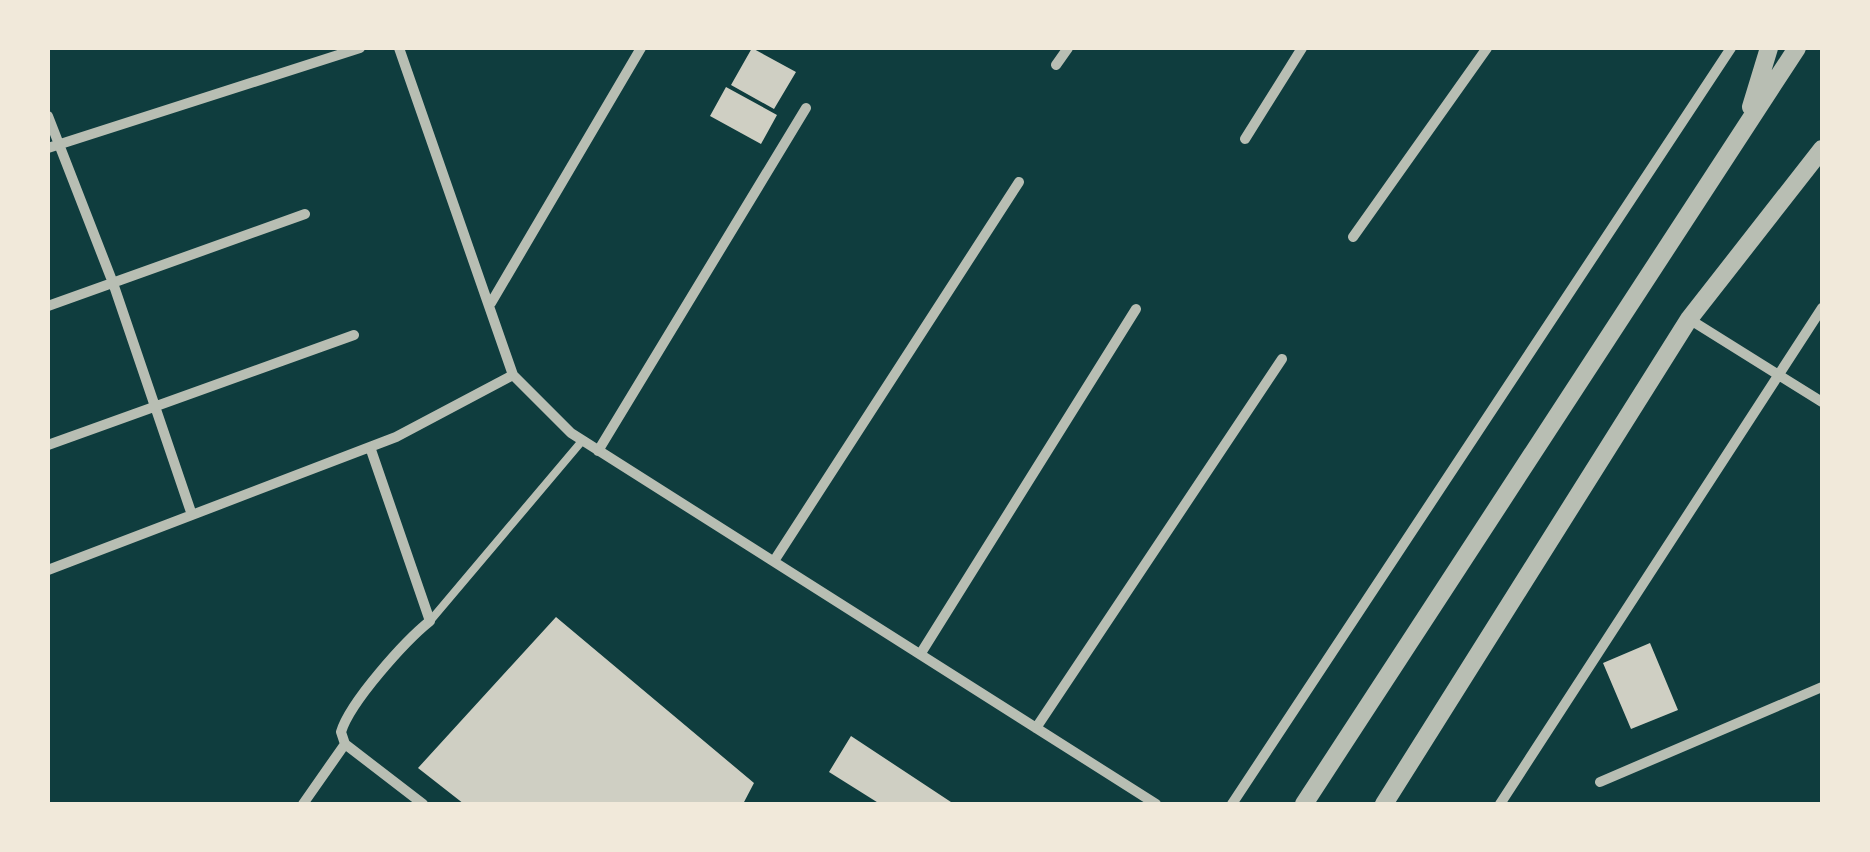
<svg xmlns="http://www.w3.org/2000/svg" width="1870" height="852" viewBox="0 0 1870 852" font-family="Roboto,sans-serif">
<rect width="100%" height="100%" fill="#0f3d3e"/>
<path fill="#cfcfc3" d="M752 48 796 72 774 109 731 85Z
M726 87 777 115 761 144 710 116Z
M556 617 754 783 743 804H464L418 768Z
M1650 643 1678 710 1631 729 1603 663Z
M851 736 954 804H880L829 772Z"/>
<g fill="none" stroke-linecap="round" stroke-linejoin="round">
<path stroke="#b8beb3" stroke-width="8" d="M430 621 582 441"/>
<path stroke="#b8beb3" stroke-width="10" d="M399 48 513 375 571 433 1156 804
M1056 65 1068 48
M48 116 113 283 192 515
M1245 139 1302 48
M48 148 360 48
M1353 237 1487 48
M491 303 641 48
M48 306 305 214
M1689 319 1822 402
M48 445 354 335
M370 447 430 621C405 641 350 702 341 732L345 744 423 804
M598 451 806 108
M774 561 1019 182
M48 570 396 437 513 375
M921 653 1136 309
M1036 728 1282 359
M1600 782 1822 687
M303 804 345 744
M1232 804 1731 48
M1500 804 1822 308"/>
<path stroke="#b8beb3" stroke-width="18" d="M1751 107 1769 48
M1304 804 1797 48
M1384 804 1689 319 1822 149"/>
</g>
<rect width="1870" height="852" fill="none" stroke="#f1e9da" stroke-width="100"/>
</svg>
